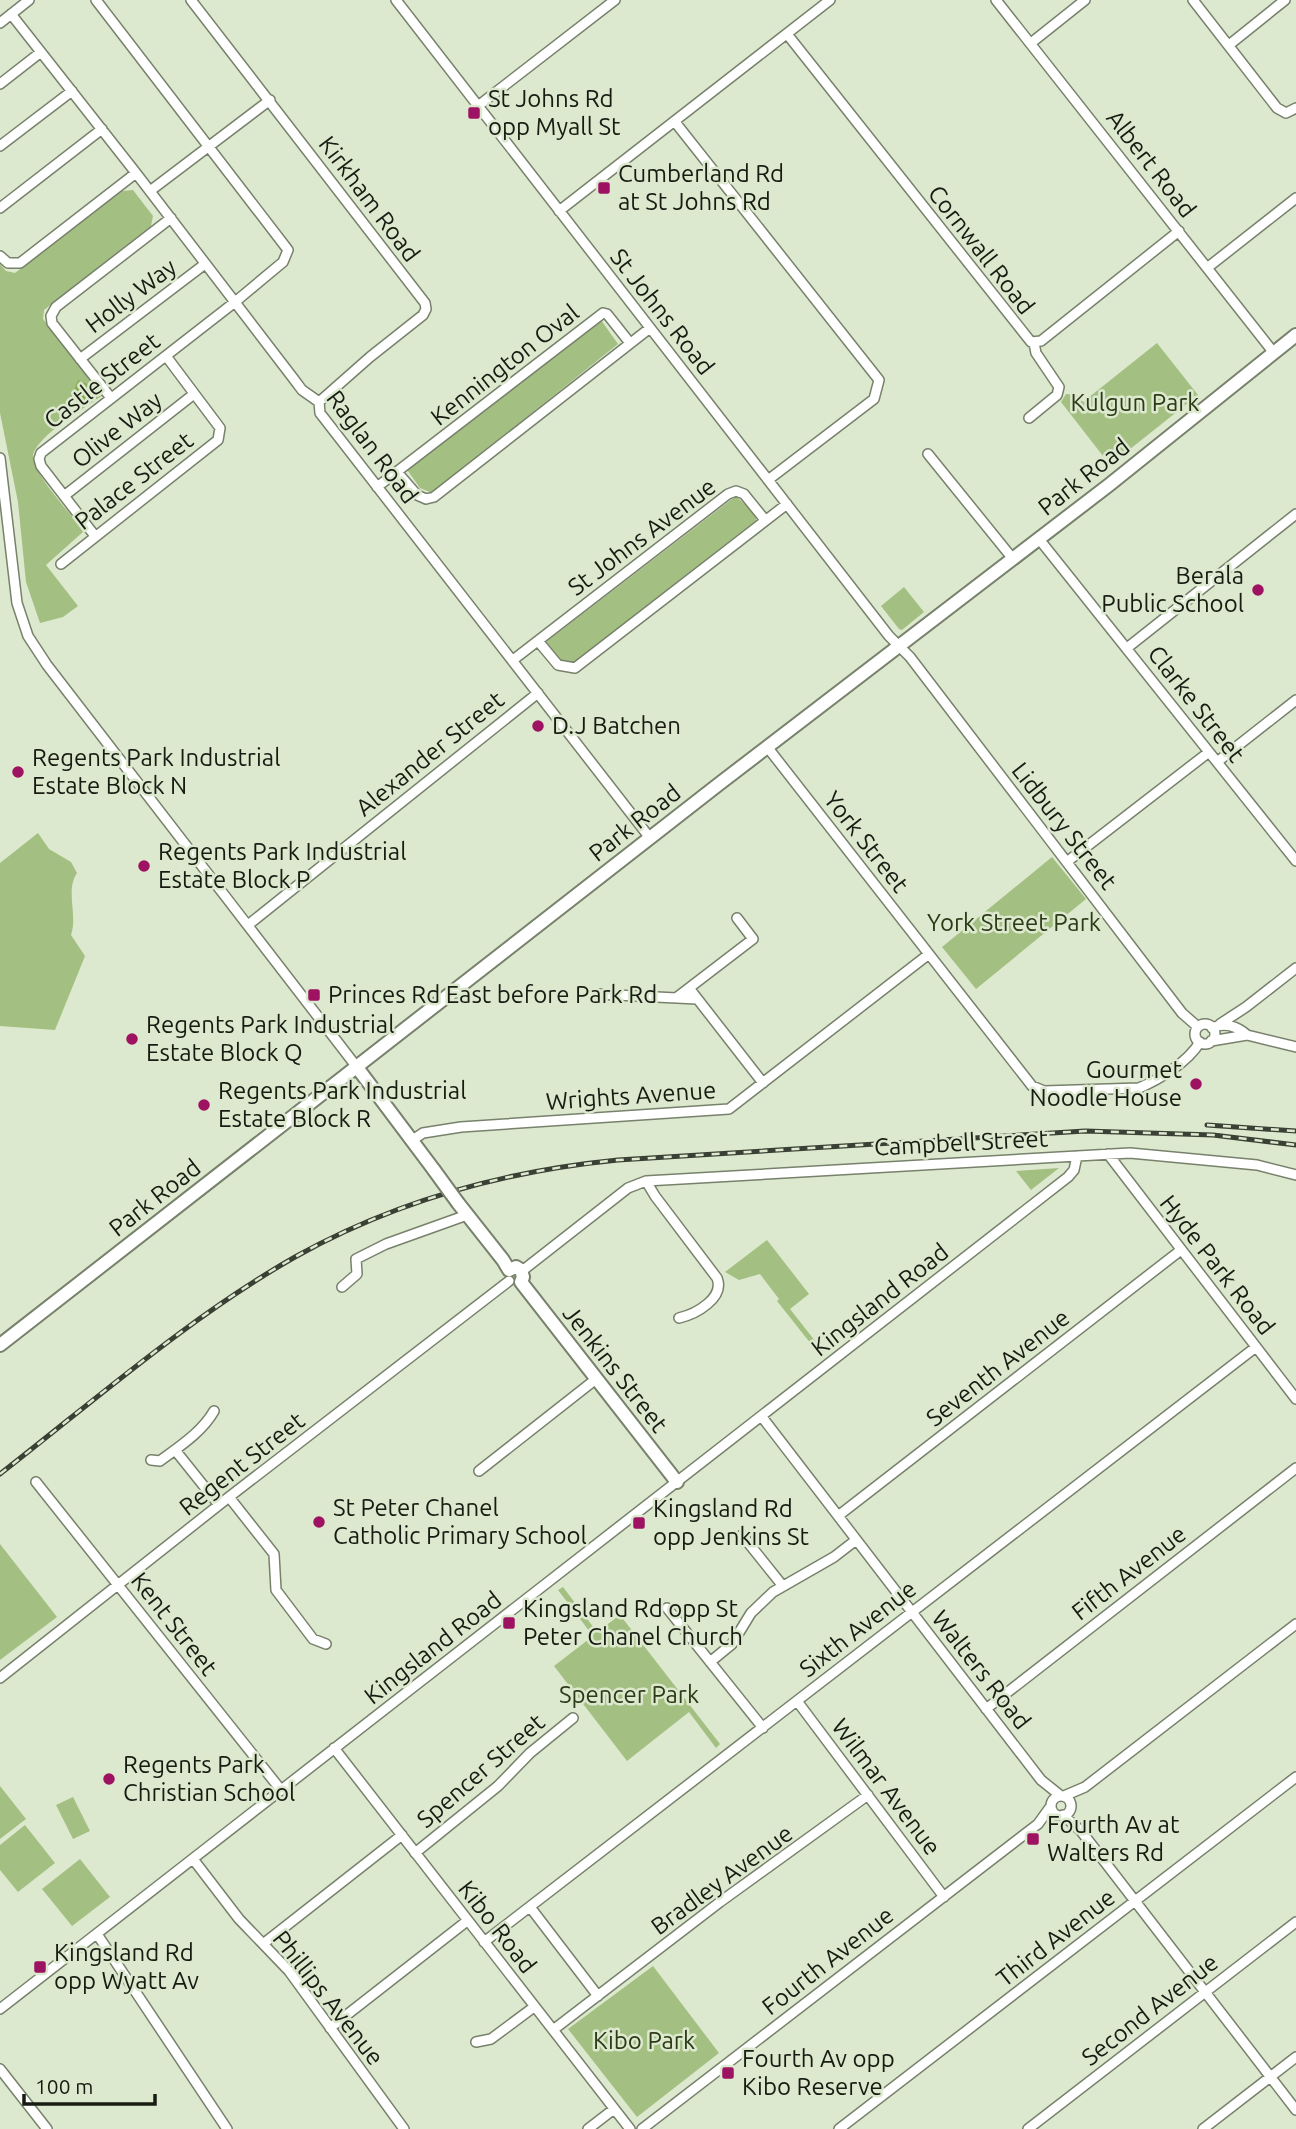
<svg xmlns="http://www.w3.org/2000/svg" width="1296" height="2129" viewBox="0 0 1296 2129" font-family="Ubuntu,sans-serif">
<rect width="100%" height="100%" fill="#dde9cf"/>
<path fill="#a3bf81" d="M133 190 153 216 151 226 44 310 43 319 103 395C86 407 37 436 33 455 31 472 73 516 84 531L46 565 78 606 63 617 40 623 26 582 18 502 0 413V264L6 271 15 273 122 191Z
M601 320 618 344 432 493 420 488 408 471V468Z
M1157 343 1198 395 1110 465 1061 402 1066 394 1077 395 1083 402Z
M736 496 756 515V522L574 663 560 660 546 642Z
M904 587 924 612 902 630 899 629 881 606Z
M38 833 49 849 71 862 77 873C65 891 78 915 71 935L85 956 55 1030 0 1026V863Z
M1052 857 1086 899 976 989 942 947Z
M1059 1168 1031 1190 1016 1171Z
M767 1240 809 1294 790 1309 823 1351 819 1354 777 1301 779 1299 760 1274 739 1280 725 1272Z
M0 1544 57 1617 0 1660Z
M563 1587 597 1632 620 1615 720 1744 716 1748 689 1712 627 1761 554 1666 593 1636 558 1590Z
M0 1786 26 1819 0 1839Z
M73 1797 90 1831 73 1839 56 1805Z
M25 1825 55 1863 18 1892 0 1870V1845Z
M80 1859 110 1897 72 1926 42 1889Z
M653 1966 719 2053 637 2117 568 2029Z"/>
<path fill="#8aaf56" d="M78 380 92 386 82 407 69 401Z"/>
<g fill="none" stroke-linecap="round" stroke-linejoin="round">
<g stroke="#77816b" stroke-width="12">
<path id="minor" d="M191 0 425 303 426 309 423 315 370 357 319 402
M396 0 889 636 910 657 1182 1013 1198 1027
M996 0 1274 353
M1193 0 1277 108 1286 113 1296 108
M11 14 136 173 293 378 302 390 319 402 320 413 650 838
M0 23 29 0
M787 34 1031 342 1041 341 1179 231
M1031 43 1085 0
M1229 45 1285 0
M0 84 41 52
M478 106 615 0
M675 122 879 380 874 399 768 480
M0 146 72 91
M150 191 270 100
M0 208 102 129
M559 211 830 0
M0 256 8 263H20L136 173
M1207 268 1296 198
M80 359 205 264
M111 398 52 323 51 316 56 307 171 218
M1029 418 1057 395 1059 387 1036 353 1034 343
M928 454 1013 559
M0 458 17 603 28 636 47 665 356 1066
M397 472 417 495 426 499 434 497 650 328
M377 487 603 313 607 314 630 343
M64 496 194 394
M95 536 41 466 39 459 41 453 235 302 283 262 288 250 96 0
M1039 539 1296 861
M61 564 218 440 220 428 166 356
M538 641 558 665 575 668 787 504
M1127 648 1296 514
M513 660 728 494 736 491 744 494 765 520
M768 748 1032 1086 1044 1091 1139 1088C1160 1079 1188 1062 1200 1042
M1217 762 1296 700
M1068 861 1209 752
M248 925 538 693
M689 988 763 1083
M596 994 697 999
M676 998 753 939 737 918
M1220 1024 1246 1007 1296 968
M1195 1034a10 10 0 1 1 20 0a10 10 0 1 1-20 0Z
M1212 1028C1224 1022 1237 1026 1247 1035L1296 1047
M1211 1041 1247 1035
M411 1141 423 1133 461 1127 729 1109 929 954
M1108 1154 1296 1399
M646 1181 655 1196 717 1278C725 1298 696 1314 679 1318
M522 1271 628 1188 646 1181 1130 1153 1257 1165 1296 1175
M342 1287 357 1274 356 1259 386 1244 467 1215
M762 1417 1041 1780 1061 1796
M175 1450 219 1505
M151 1460 160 1461C180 1446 202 1432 214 1411
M479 1471 596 1379
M36 1482 281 1790
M229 1497 274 1554 276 1590 313 1639 326 1644
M838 1516 1181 1250
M742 1535 782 1585
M667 1608 763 1728
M710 1662 732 1644 751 1613 773 1592 834 1557 856 1540
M0 1678 229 1497 509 1281
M797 1701 944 1897
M986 1709 1296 1468
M334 1748 630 2129
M1064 1796 1085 1787 1296 1624
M1051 1806a10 10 0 1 1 20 0a10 10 0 1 1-20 0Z
M1063 1815 1081 1831 1296 2110
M415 1853 498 1786 530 1753 573 1718
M193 1859 239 1919 289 1971 404 2129
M530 1907 598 1996
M97 1934 227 2129
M484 1942 1256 1347
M263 1944 402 1835
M0 2009 1068 1177 1074 1170 1077 1156
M330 2028 467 1921
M553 2030 720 1902 868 1795
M476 2042 491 2039 534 2007
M0 2069 47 2129
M588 2129 614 2109
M642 2129 1038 1824 1051 1806
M839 2129 1296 1777
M1028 2129 1296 1922
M1203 2129 1296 2057"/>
</g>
<g stroke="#77816b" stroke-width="16">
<path id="tertiary" d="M356 1066 434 1170
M458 1203 503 1260 509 1270
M509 1270 516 1267 521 1270 523 1277 521 1282
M521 1282 677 1482"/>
</g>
<g stroke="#77816b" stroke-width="16">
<path id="secondary" d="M0 1345 719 784 1109 485 1296 335"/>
</g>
<use href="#minor" stroke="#fff" stroke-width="9"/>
<use href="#tertiary" stroke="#fff" stroke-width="12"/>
<use href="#secondary" stroke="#fff" stroke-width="12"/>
<g stroke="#3a4034" stroke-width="5">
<path id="rail" d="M1207 1125 1296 1131
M0 1474C95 1400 191 1316 295 1257 395 1201 505 1171 618 1160L1085 1131 1213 1135 1296 1145"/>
</g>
<use href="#rail" stroke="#dde9cf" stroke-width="2.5" stroke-dasharray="8" stroke-linecap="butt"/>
<g stroke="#77816b" stroke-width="16" stroke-linecap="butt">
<path id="tertiary-bridge" d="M434 1170 458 1203"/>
</g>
<use href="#tertiary-bridge" stroke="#fff" stroke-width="12"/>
</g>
<g fill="#9d1261" stroke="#dde9cf" stroke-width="2.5">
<rect x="467" y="106" width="14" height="14" rx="3.5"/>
<rect x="597" y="181" width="14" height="14" rx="3.5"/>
<circle cx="1258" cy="590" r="7"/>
<circle cx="538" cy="726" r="7"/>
<circle cx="18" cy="772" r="7"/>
<circle cx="144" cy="866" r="7"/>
<rect x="307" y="988" width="14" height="14" rx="3.5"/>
<circle cx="132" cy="1039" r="7"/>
<circle cx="1196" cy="1084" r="7"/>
<circle cx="204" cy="1105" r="7"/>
<circle cx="319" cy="1522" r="7"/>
<rect x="632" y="1516" width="14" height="14" rx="3.5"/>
<rect x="502" y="1616" width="14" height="14" rx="3.5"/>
<circle cx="109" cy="1779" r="7"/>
<rect x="1026" y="1832" width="14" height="14" rx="3.5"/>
<rect x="33" y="1960" width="14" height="14" rx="3.5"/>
<rect x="721" y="2066" width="14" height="14" rx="3.5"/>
</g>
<g text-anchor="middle" stroke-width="5" stroke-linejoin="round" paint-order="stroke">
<g font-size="24" fill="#171b12" stroke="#dde9cf" text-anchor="start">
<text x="488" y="107">St Johns Rd<tspan x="488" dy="28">opp Myall St</tspan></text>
<text x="618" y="182">Cumberland Rd<tspan x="618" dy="28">at St Johns Rd</tspan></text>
<text x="1244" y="584" text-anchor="end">Berala<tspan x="1244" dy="28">Public School</tspan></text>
<text x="552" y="734">D.J Batchen</text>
<text x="32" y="766">Regents Park Industrial<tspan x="32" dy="28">Estate Block N</tspan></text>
<text x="158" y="860">Regents Park Industrial<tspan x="158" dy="28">Estate Block P</tspan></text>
<text x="328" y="1003">Princes Rd East before Park Rd</text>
<text x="146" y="1033">Regents Park Industrial<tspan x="146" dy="28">Estate Block Q</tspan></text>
<text x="1182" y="1078" text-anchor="end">Gourmet<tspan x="1182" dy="28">Noodle House</tspan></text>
<text x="218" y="1099">Regents Park Industrial<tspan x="218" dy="28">Estate Block R</tspan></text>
<text x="333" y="1516">St Peter Chanel<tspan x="333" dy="28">Catholic Primary School</tspan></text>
<text x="653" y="1517">Kingsland Rd<tspan x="653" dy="28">opp Jenkins St</tspan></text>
<text x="523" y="1617">Kingsland Rd opp St<tspan x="523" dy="28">Peter Chanel Church</tspan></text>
<text x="123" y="1773">Regents Park<tspan x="123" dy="28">Christian School</tspan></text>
<text x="1047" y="1833">Fourth Av at<tspan x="1047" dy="28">Walters Rd</tspan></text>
<text x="54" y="1961">Kingsland Rd<tspan x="54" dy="28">opp Wyatt Av</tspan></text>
<text x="742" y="2067">Fourth Av opp<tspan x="742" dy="28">Kibo Reserve</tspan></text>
</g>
<g font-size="24" fill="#171b12" stroke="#dde9cf">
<text transform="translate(1151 164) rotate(52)" y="8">Albert Road</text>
<text transform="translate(369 199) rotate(53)" y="8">Kirkham Road</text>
<text transform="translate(981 250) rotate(52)" y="8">Cornwall Road</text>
<text transform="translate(131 296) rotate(-37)" y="8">Holly Way</text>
<text transform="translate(662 312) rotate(52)" y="8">St Johns Road</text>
<text transform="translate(505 365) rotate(-38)" y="8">Kennington Oval</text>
<text transform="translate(102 381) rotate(-38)" y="8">Castle Street</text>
<text transform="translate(117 430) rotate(-38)" y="8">Olive Way</text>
<text transform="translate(372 447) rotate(53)" y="8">Raglan Road</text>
<text transform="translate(1084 477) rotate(-38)" y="8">Park Road</text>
<text transform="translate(134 481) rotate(-38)" y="8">Palace Street</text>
<text transform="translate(642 537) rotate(-37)" y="8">St Johns Avenue</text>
<text transform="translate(1196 704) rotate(52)" y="8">Clarke Street</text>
<text transform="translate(430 754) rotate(-39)" y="8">Alexander Street</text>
<text transform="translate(635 823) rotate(-38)" y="8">Park Road</text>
<text transform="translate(1064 826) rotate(52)" y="8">Lidbury Street</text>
<text transform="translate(866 842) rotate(52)" y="8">York Street</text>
<text transform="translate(631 1096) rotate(-4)" y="8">Wrights Avenue</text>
<text transform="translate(961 1143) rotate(-3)" y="8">Campbell Street</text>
<text transform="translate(155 1198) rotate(-38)" y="8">Park Road</text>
<text transform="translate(1217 1265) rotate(52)" y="8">Hyde Park Road</text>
<text transform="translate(880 1300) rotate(-38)" y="8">Kingsland Road</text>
<text transform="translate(998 1368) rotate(-38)" y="8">Seventh Avenue</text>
<text transform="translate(615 1369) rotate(52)" y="8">Jenkins Street</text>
<text transform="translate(242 1464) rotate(-38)" y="8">Regent Street</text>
<text transform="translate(1129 1573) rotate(-38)" y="8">Fifth Avenue</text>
<text transform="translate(174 1624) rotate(52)" y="8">Kent Street</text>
<text transform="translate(858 1629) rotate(-38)" y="8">Sixth Avenue</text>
<text transform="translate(433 1648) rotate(-38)" y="8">Kingsland Road</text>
<text transform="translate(981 1670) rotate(52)" y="8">Walters Road</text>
<text transform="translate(481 1771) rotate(-41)" y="8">Spencer Street</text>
<text transform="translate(886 1787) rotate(53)" y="8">Wilmar Avenue</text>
<text transform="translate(722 1880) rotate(-36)" y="8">Bradley Avenue</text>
<text transform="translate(497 1927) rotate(52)" y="8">Kibo Road</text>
<text transform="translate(1056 1938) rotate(-38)" y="8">Third Avenue</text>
<text transform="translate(828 1961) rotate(-38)" y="8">Fourth Avenue</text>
<text transform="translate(328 1998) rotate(52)" y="8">Phillips Avenue</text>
<text transform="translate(1150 2010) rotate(-38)" y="8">Second Avenue</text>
</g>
<g font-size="24" fill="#2c3b16" stroke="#dde9cf">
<text x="1135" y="411">Kulgun Park</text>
<text x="1014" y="931">York Street Park</text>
<text x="629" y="1703">Spencer Park</text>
<text x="644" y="2049">Kibo Park</text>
</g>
</g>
<path d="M24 2094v10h131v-10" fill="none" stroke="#171b12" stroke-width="3.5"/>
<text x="35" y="2094" font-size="21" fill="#171b12" stroke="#dde9cf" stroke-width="5" paint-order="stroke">100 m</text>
</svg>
